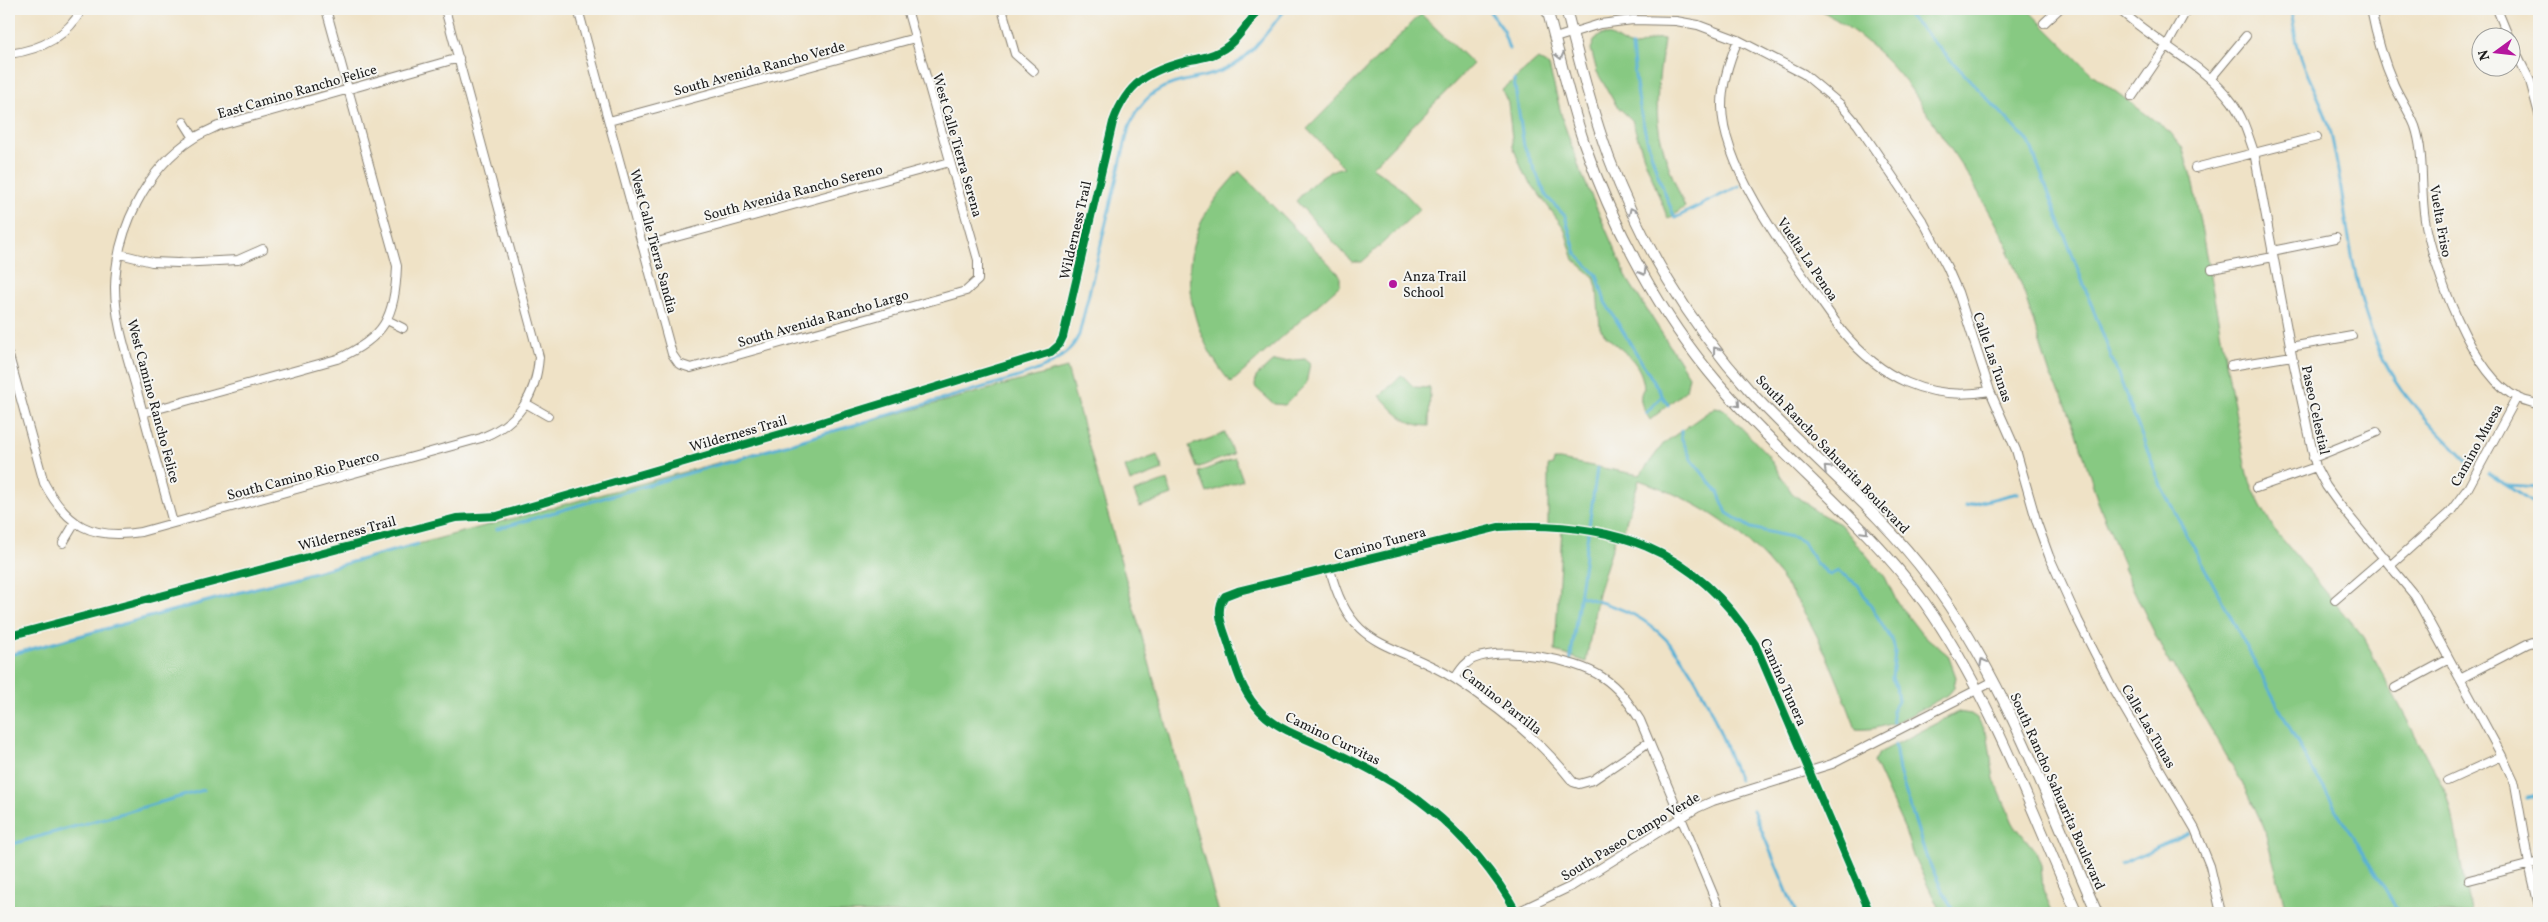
<svg xmlns="http://www.w3.org/2000/svg" width="2548" height="922" viewBox="0 0 2548 922" font-family="Vollkorn,serif">
<rect width="100%" height="100%" fill="#f6f6f2"/>
<filter id="ink" filterUnits="userSpaceOnUse"><feTurbulence type="fractalNoise" baseFrequency=".02" numOctaves="2"/><feDisplacementMap in="SourceGraphic" scale="10" xChannelSelector="R" yChannelSelector="G"/><feConvolveMatrix kernelMatrix="1 2 1 2 8 2 1 2 1" color-interpolation-filters="sRGB"/></filter>
<filter id="wash" filterUnits="userSpaceOnUse"><feTurbulence type="fractalNoise" baseFrequency=".0096" numOctaves="4" result="noise"/><feDisplacementMap in="SourceGraphic" scale="20" xChannelSelector="R" yChannelSelector="G"/><feGaussianBlur stdDeviation="1.12" result="paint"/><feColorMatrix in="noise" values="0 0 0 0 0 0 0 0 0 0 0 0 0 0 0 0 0 1.4 0 .05"/><feComposite in="paint" operator="in"/></filter>
<g filter="url(#wash)">
<rect width="100%" height="100%" fill="#efe2c6"/>
<path fill="#87c982" stroke="#52724f" d="M1819 9H2027L2092 74 2170 132 2182 147 2192 179 2247 475 2260 504 2274 529 2363 637 2447 795C2459 834 2460 875 2472 913H2287L2264 828 2247 791 2173 664 2170 665 2123 568 2125 567 2098 502 2076 430 2061 393H2059L2051 378 2022 286 2008 251 2010 250C1990 210 1967 173 1942 136 1924 107 1905 77 1880 54 1862 36 1841 22 1819 9Z
M1421 14 1473 64 1372 167 1395 183 1420 209 1362 262H1352L1296 201C1311 185 1322 171 1344 167L1307 129Z
M1601 35C1614 33 1618 43 1630 46 1643 48 1649 36 1664 39 1661 66 1655 95 1658 123 1662 152 1673 179 1685 207L1668 219 1644 157 1632 120 1616 105 1597 72 1591 49 1595 39Z
M1538 59 1549 66 1563 121 1580 170 1628 280 1689 376 1686 390 1650 420C1644 410 1636 399 1644 388 1641 355 1615 350 1600 328L1597 288 1594 277 1574 260 1564 228 1524 174 1513 147 1508 103 1502 90Z
M1239 171 1340 275V285L1231 383C1194 339 1176 277 1201 223 1210 203 1225 187 1239 171Z
M1305 359 1310 363 1306 384 1285 405 1274 404 1255 387 1256 377 1272 362Z
M1067 368 1219 913H9V655Z
M1402 375 1414 387 1430 388 1429 426C1406 426 1395 412 1380 396Z
M1715 407 1722 408 1767 454 1792 493 1817 512 1840 524 1885 577 1897 602 1920 632 1948 655 1956 677 1954 688 1948 695C1919 709 1889 732 1856 729 1811 607 1769 525 1639 480L1621 538 1616 536 1598 593 1586 662 1555 651 1562 527 1548 526V466L1553 465 1554 460H1560L1640 475 1664 443Z
M1225 433 1233 454 1197 468 1189 446Z
M1157 455 1163 470 1130 482 1125 467Z
M1235 458 1243 480 1207 493 1199 472Z
M1167 480 1172 495 1140 507 1134 492Z
M1958 712 1971 714 1977 718 1988 737 1994 779 2013 823 2036 852 2041 865 2043 890 2053 913H1941L1912 853 1905 830 1874 762 1879 753Z"/>
<g fill="none" stroke-linecap="round" stroke-linejoin="round">
<path stroke="#59b1d6" stroke-width="3" d="M1488 9 1502 28 1509 49
M1902 9 2029 142 2161 486 2308 762 2399 913
M2291 9C2294 29 2297 49 2305 68 2314 90 2326 110 2331 134 2350 218 2349 315 2401 389 2420 415 2445 438 2467 461
M1632 46C1637 111 1649 158 1675 218L1739 186
M1514 80 1524 146 1542 186 1547 197 1565 216 1576 254 1597 275 1605 302 1668 405
M1646 413 1662 396
M1681 431V437L1691 459 1718 492 1727 513 1751 528 1796 538 1803 542 1816 563 1830 575 1838 571 1858 585 1893 642 1895 651 1892 678 1896 686 1898 701 1892 711 1893 723
M2488 473 2531 502 2539 513
M2507 485 2539 487
M1965 506 2018 493
M497 529 1015 378C1040 370 1067 361 1079 335L1129 127C1153 68 1195 90 1237 63 1256 50 1271 26 1286 9
M1580 596C1599 602 1617 606 1634 615 1694 647 1715 722 1739 780
M9 655 418 544
M1570 664 1597 468
M1895 745 1899 771 1927 859 1954 913
M2527 798 2539 796
M1753 810 1796 913
M9 845 204 790
M2120 864 2189 833"/>
</g>
</g>
<g filter="url(#ink)">
<g fill="none" stroke-linecap="round" stroke-linejoin="round">
<g stroke="#867f71" stroke-width="10">
<path id="minor" d="M578 9 672 354 679 364 691 368 966 291 978 280V260L907 9
M1002 9 1015 54 1034 71
M2119 9C2153 41 2206 66 2232 102 2243 117 2248 135 2254 152L2292 356 2316 467 2326 486 2339 504 2415 596 2502 756 2515 784 2529 864 2539 906
M2371 9C2376 35 2383 60 2394 85 2400 98 2409 111 2415 126 2425 155 2420 189 2425 220 2433 267 2472 376 2518 398 2524 401 2532 402 2539 405
M2497 9 2509 38
M2044 23 2059 9
M1555 38 1600 24 1633 20 1676 21 1698 25 1738 40 1804 74 1840 104 1858 125 1924 223 1947 267 1958 292 1990 391 2016 450 2037 523 2049 556 2078 620 2113 689 2195 829 2210 866 2221 913
M1738 40C1729 61 1722 82 1722 106 1722 174 1803 274 1842 331 1881 378 1928 402 1990 391
M2510 41 2530 81 2539 114
M9 54C39 50 67 37 82 9
M2211 78 2246 36
M2132 97 2166 47 2187 9
M609 121 915 38
M184 122 194 138
M2195 168 2317 137
M643 246 950 162
M2272 251 2336 238
M120 254 152 262 178 263 238 260 263 249
M2212 269 2273 257
M387 320 403 328
M2290 347 2352 336
M9 356 44 483C67 526 92 540 141 532L481 438C519 423 536 396 539 357L445 9
M2231 366 2292 356
M527 404 548 416
M143 413 337 359C385 338 395 317 397 266L326 9
M2313 458 2377 432
M2256 488 2316 467
M173 523C160 477 148 430 135 384 126 352 115 320 115 287 116 231 146 168 194 138 202 133 210 130 218 126L459 58
M63 543 75 523
M2391 565 2450 512 2468 488 2517 397
M1330 569C1351 654 1394 640 1455 679 1498 707 1542 742 1573 782L1579 784 1593 780 1649 742
M2335 600 2385 557
M1455 678C1460 671 1464 663 1473 659 1504 646 1575 659 1602 677 1619 688 1629 703 1640 720L1721 913
M2460 679 2527 644 2539 640
M2395 688 2449 659
M2447 781 2502 756
M2469 880 2539 862
M1515 913 1572 886 1697 808 1713 801 1832 764 1994 681
M1517 913C1497 876 1464 836 1430 809 1400 784 1364 766 1329 749 1303 737 1273 729 1255 705 1240 687 1235 664 1228 643 1223 627 1214 610 1225 596L1238 591 1499 527C1610 520 1695 547 1755 644L1870 913"/>
</g>
<g stroke="#867f71" stroke-width="12">
<path id="tertiary" d="M1547 9C1559 53 1569 99 1584 143 1614 229 1660 315 1719 384 1784 460 1865 521 1924 602 1991 696 2030 808 2077 913
M1566 9C1579 59 1591 109 1609 158 1640 242 1690 324 1749 390 1808 455 1878 509 1930 579 2004 677 2048 802 2097 913"/>
</g>
<use href="#minor" stroke="#fff" stroke-width="8"/>
<use href="#tertiary" stroke="#fff" stroke-width="10"/>
<g stroke="#f6f6f2" stroke-width="11">
<path id="cycleway" d="M9 636 456 518 497 516 815 424 1051 352 1059 345 1063 337 1113 122C1127 83 1148 71 1186 61 1198 59 1210 57 1220 51 1236 43 1248 23 1259 9
M1517 913C1497 876 1464 836 1430 809 1400 784 1364 766 1329 749 1303 737 1273 729 1255 705 1240 687 1235 664 1228 643 1223 627 1214 610 1225 596L1238 591 1499 527C1610 520 1695 547 1755 644L1870 913"/>
</g>
<use href="#cycleway" stroke="#00873e" stroke-width="8"/>
</g>
<defs><path id="oneway-chevron" d="M-2-3.5L2.5 0L-2 3.5" fill="none" stroke-width="1.6" stroke-linecap="round" stroke-linejoin="round" transform="scale(1.25)"/></defs>
<g stroke="#999">
<use href="#oneway-chevron" transform="translate(1560 56) rotate(75)"/>
<use href="#oneway-chevron" transform="translate(1632 211) rotate(-116)"/>
<use href="#oneway-chevron" transform="translate(1643 272) rotate(61)"/>
<use href="#oneway-chevron" transform="translate(1716 350) rotate(-127)"/>
<use href="#oneway-chevron" transform="translate(1737 404) rotate(48)"/>
<use href="#oneway-chevron" transform="translate(1827 469) rotate(-137)"/>
<use href="#oneway-chevron" transform="translate(1865 531) rotate(47)"/>
<use href="#oneway-chevron" transform="translate(1983 662) rotate(-119)"/>
</g>
</g>
<circle fill="#b5179e" stroke="#f6f6f2" stroke-width="2" cx="1393" cy="284" r="5"/>
<g text-anchor="middle" stroke-width="4" stroke-linejoin="round" paint-order="stroke">
<g font-size="14" fill="#1c1c1c" stroke="#f6f6f2">
<text transform="translate(759 68) rotate(-15)" y="5">South Avenida Rancho Verde</text>
<text transform="translate(297 91) rotate(-16)" y="5">East Camino Rancho Felice</text>
<text transform="translate(958 145) rotate(74)" y="5">West Calle Tierra Serena</text>
<text transform="translate(793 192) rotate(-15)" y="5">South Avenida Rancho Sereno</text>
<text transform="translate(2441 221) rotate(80)" y="5">Vuelta Friso</text>
<text transform="translate(1075 230) rotate(-77)" y="5">Wilderness Trail</text>
<text transform="translate(654 241) rotate(75)" y="5">West Calle Tierra Sandia</text>
<text transform="translate(1808 259) rotate(56)" y="5">Vuelta La Penoa</text>
<text transform="translate(823 318) rotate(-16)" y="5">South Avenida Rancho Largo</text>
<text transform="translate(1993 357) rotate(71)" y="5">Calle Las Tunas</text>
<text transform="translate(154 401) rotate(75)" y="5">West Camino Rancho Felice</text>
<text transform="translate(2316 410) rotate(78)" y="5">Paseo Celestial</text>
<text transform="translate(738 433) rotate(-16)" y="5">Wilderness Trail</text>
<text transform="translate(2476 445) rotate(-61)" y="5">Camino Muesa</text>
<text transform="translate(1833 454) rotate(46)" y="5">South Rancho Sahuarita Boulevard</text>
<text transform="translate(303 475) rotate(-15)" y="5">South Camino Rio Puerco</text>
<text transform="translate(347 533) rotate(-15)" y="5">Wilderness Trail</text>
<text transform="translate(1380 543) rotate(-15)" y="5">Camino Tunera</text>
<text transform="translate(1784 682) rotate(66)" y="5">Camino Tunera</text>
<text transform="translate(1502 701) rotate(38)" y="5">Camino Parrilla</text>
<text transform="translate(2149 726) rotate(60)" y="5">Calle Las Tunas</text>
<text transform="translate(1333 738) rotate(26)" y="5">Camino Curvitas</text>
<text transform="translate(2058 791) rotate(66)" y="5">South Rancho Sahuarita Boulevard</text>
<text transform="translate(1630 836) rotate(-31)" y="5">South Paseo Campo Verde</text>
</g>
<g font-size="14" fill="#1c1c1c" stroke="#f6f6f2" text-anchor="start">
<text x="1403" y="281">Anza Trail<tspan x="1403" dy="16">School</tspan></text>
</g>
</g>
<rect width="2548" height="922" fill="none" stroke="#f6f6f2" stroke-width="30"/>
<g transform="translate(2496 52) rotate(255)"><circle r="24" fill="#f6f6f2" stroke="#9f9f9c"/>
<path d="M0-4L9 19L0 12L-9 19Z" fill="#b5179e"/>
<text y="-8" font-size="14" font-weight="bold" text-anchor="middle" fill="#1c1c1c">N</text>
</g>
</svg>
